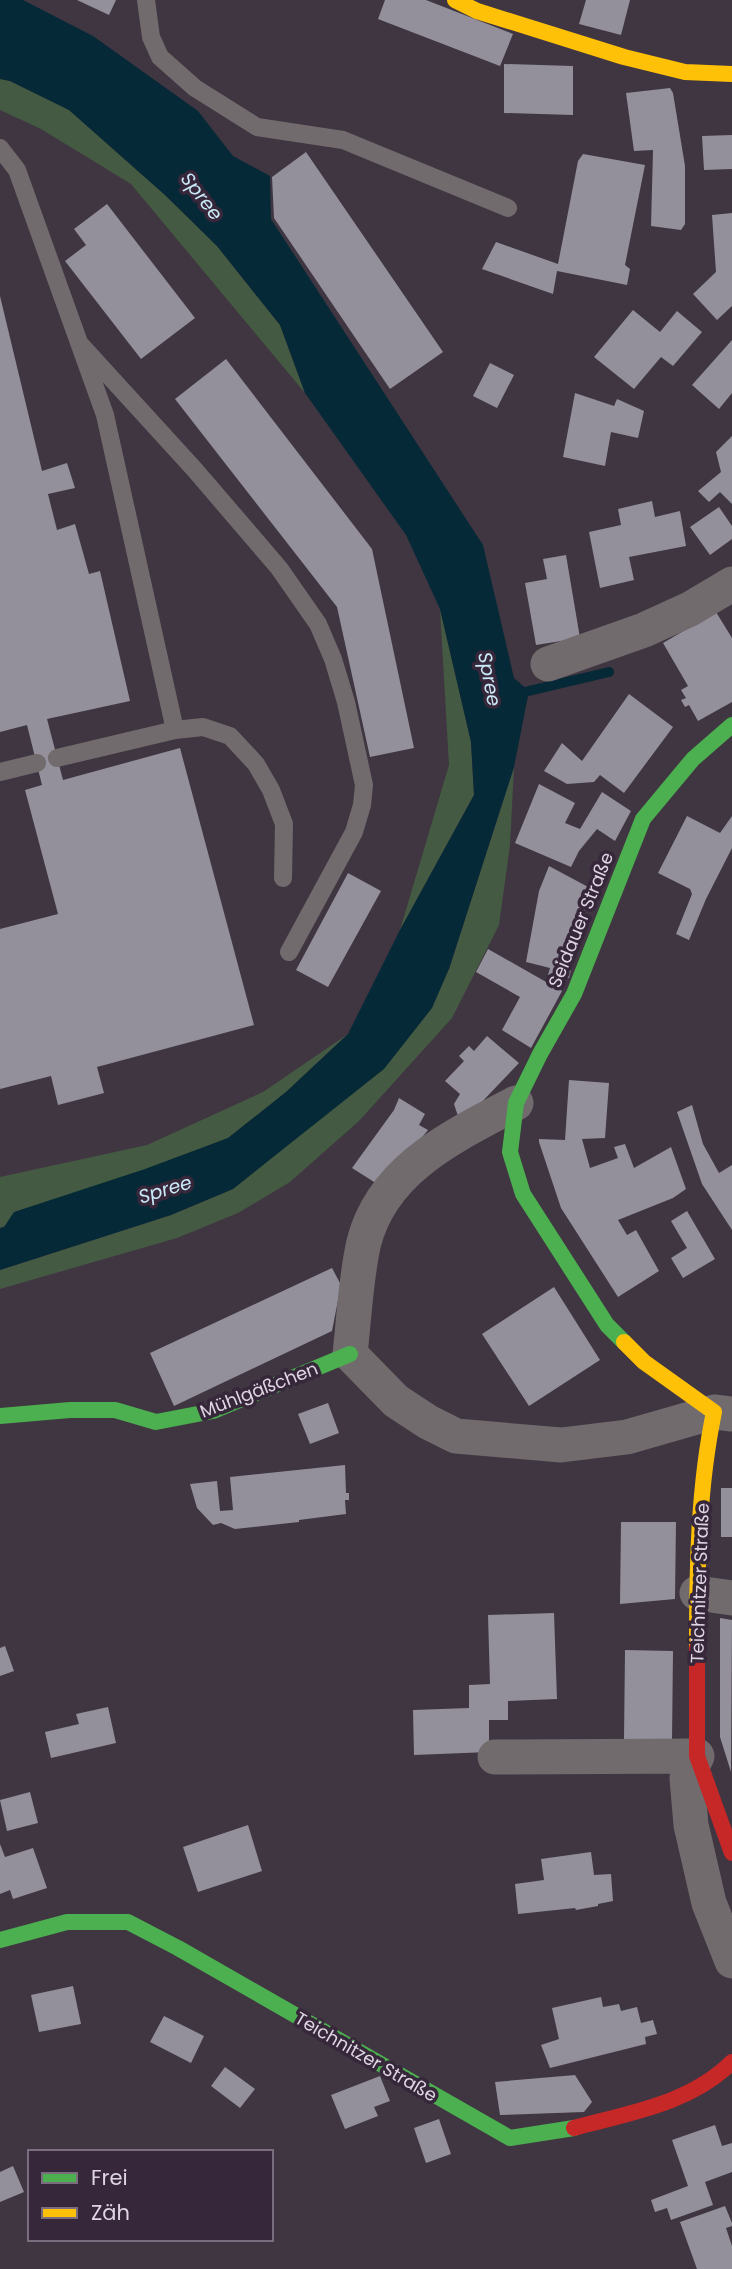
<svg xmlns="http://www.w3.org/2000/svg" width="732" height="2269" viewBox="0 0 732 2269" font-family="Poppins,sans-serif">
<rect width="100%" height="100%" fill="#3f3641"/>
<path fill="#455a42" d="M0 79 10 81 69 110 165 195 217 246 280 325 305 393 131 184 41 129 0 110Z
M440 609 471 742 474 795 400 930 449 765Z
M514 767 510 845 499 925 452 1018 359 1121 290 1182 238 1213 177 1238 0 1289V1270L171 1215 233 1189 312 1125 449 969Z
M348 1034 286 1092 228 1138 0 1228V1177L147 1145 263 1092Z"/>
<path fill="#062937" d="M0 0H23L93 36 198 111 233 156 270 176 271 219 483 545 514 678 529 691 514 767 449 969 432 1008 384 1069 233 1189 171 1215 0 1270V1228L4 1227 14 1212 145 1169 228 1138 286 1092 348 1034 400 930 474 795 471 742 440 609 406 535 305 393 280 325 217 246 165 195 69 110 10 81 0 79Z"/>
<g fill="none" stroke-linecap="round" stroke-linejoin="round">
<path stroke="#062937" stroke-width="10" d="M516 694 609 672"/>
</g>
<path fill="#93909b" d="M77 0H116L109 15Z
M385 0H426L513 34 500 66 378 19Z
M586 0H630L621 35 579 24Z
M504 64 573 66V115L504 113Z
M670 88 673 93 685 166V224L681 230 651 226 653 150 634 151 626 93Z
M732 135V169L704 170 702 136Z
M306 152 443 352 390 389 274 218 272 177Z
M583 154 645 165 625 265 630 269 627 285 557 271 553 294 482 269 496 242 558 264 578 161Z
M107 204 195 318 141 359 65 261 86 245 74 229Z
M732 213V306L717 320 693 294 716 272 712 215Z
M0 296 42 471 67 463 75 488 48 494 57 530 75 524 89 574 100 571 130 701 47 719 63 780 180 748 254 1025 97 1067 104 1093 58 1105 51 1076 0 1089V929L58 914 25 790 42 785 27 725 0 732Z
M633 310 660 332 677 311 702 332 673 366 661 357 634 389 594 357Z
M732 340V393L719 409 692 385Z
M226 359 372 549 414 748 370 757 337 607 175 399Z
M490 363 514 375 497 408 473 396Z
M575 393 614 406 617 399 644 411 638 438 611 432 605 466 563 457Z
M732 436V504L720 492 709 502 698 491 721 472 716 452Z
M652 501 655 517 680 511 686 546 629 557 634 580 600 588 589 532 621 525 618 509Z
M719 507 732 526V539L710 555 690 527Z
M566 555 580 638 536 645 525 583 547 579 543 559Z
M716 612 732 638V702L698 721 689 705 685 707 681 700 686 698 681 690 688 686 663 643Z
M629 694 673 727 624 793 600 775 594 782 567 784 544 771 562 743 582 761Z
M539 784 575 803 565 823 580 829 602 792 631 811 615 841 597 829 579 851 571 867 515 843Z
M687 816 720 833 732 816V848L706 899 689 940 676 934 692 894 690 889 658 873Z
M549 866 590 888 569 978 548 975 550 968 526 962 539 891Z
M348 873 381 891 328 987 296 970Z
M488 949 562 991 531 1048 502 1030 520 997 476 972Z
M487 1036 519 1063 477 1107 459 1119 454 1104 460 1094 445 1081 464 1061 459 1056 469 1046 474 1051Z
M569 1080 609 1083 605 1138 582 1139 590 1168 618 1158 614 1147 625 1144 634 1168 671 1147 686 1189 673 1198 618 1220 627 1235 636 1230 659 1271 618 1297 561 1208 539 1142V1139L565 1140Z
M399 1098 425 1114 419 1125 428 1130 382 1187 352 1168 394 1110Z
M692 1105 703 1144 719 1173 732 1165V1230L702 1184 677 1112Z
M687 1211 715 1259 683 1278 671 1258 687 1248 671 1221Z
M332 1268 341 1285 332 1331 174 1406 150 1353Z
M554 1287 600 1360 529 1406 482 1334Z
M328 1403 339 1433 310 1444 298 1414Z
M345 1465 346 1493H349V1500H345L346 1514 299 1520V1522L235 1529 221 1523 213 1525 197 1508 190 1484 217 1481 220 1511 233 1510 230 1477Z
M721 1488H732V1537H721Z
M621 1522H676L675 1599 620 1604Z
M554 1613 557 1699 508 1701V1720H489V1752L414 1755 413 1710 469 1708V1685L490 1684 488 1615Z
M720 1618 732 1620 731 1772 720 1737Z
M5 1646 14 1671 0 1676V1648Z
M625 1650 673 1651 672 1741 624 1740Z
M108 1707 116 1743 51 1758 45 1732 79 1724 76 1714Z
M30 1792 38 1823 7 1831 0 1800Z
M248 1825 262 1871 198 1892 183 1847Z
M0 1844 5 1857 33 1848 47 1888 13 1899 10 1890 0 1894Z
M591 1852 594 1875 611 1874 613 1901 598 1904V1906L576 1910 575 1908 518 1914 515 1884 544 1880 541 1859Z
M73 1986 81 2024 39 2032 31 1995Z
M601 1997 603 2007 619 2004 621 2011 637 2007 641 2023 653 2020 657 2034 645 2037 646 2044 550 2068 541 2045 559 2039 552 2008Z
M164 2016 204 2036 191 2063 150 2042Z
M225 2067 255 2089 240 2108 211 2086Z
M575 2075 592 2102 584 2112 500 2115 495 2082Z
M380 2076 390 2101 374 2107 378 2116 345 2129 331 2095Z
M439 2119 451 2154 426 2163 414 2128Z
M715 2125 722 2146 732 2143V2172L705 2182 713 2205 671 2220 667 2208 655 2212 651 2200 688 2186 672 2140Z
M13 2166 24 2192 0 2202V2172Z
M725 2206 732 2223V2226L726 2228 732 2246V2269H697L680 2222Z"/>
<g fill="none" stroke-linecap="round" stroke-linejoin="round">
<path stroke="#716b6d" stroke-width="18" d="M146 0 151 37 160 57 195 88 257 127 343 140 508 208
M0 148 17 170 105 415 175 730
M80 344 195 470 279 568 318 624 333 659 346 702 364 785 362 805 354 832 289 952
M57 758 175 730 203 727 230 736 256 764 271 790 284 824 283 878
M0 772 37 763"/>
<path stroke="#716b6d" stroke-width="35" d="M548 664 644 630 690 609 732 584
M516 1103C454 1136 383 1168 364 1242 356 1275 354 1319 350 1354L396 1401 428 1422 456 1436 561 1445 627 1437 714 1412 732 1414
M697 1593 732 1598
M495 1757 697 1756 687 1778 691 1825 709 1903 732 1961"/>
<path stroke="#4caf50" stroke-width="16" d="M624 1342 607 1325 523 1194 510 1152 516 1103 540 1054 574 994 643 819 693 759 732 725
M0 1416 70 1410H115L156 1422 213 1411 350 1354
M0 1940 67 1922H128L178 1948 510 2138 574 2128"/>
<path stroke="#ffc107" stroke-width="16" d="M455 0 477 11 624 57 685 72 732 74
M624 1342 644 1362 714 1412C698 1489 697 1569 697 1648"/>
<path stroke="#c62828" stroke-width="16" d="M697 1648V1756L732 1853
M574 2128C629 2113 690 2104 732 2062"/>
</g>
<g text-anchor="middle" stroke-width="7" stroke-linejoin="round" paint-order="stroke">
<g font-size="18" fill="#dfd5e2" stroke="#37273b">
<text transform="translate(581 920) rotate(-68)" y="6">Seidauer Straße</text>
<text transform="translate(259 1390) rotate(-21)" y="6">Mühlgäßchen</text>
<text transform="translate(700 1583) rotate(-88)" y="6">Teichnitzer Straße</text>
<text transform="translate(366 2057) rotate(30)" y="6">Teichnitzer Straße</text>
</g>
<g font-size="19" font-style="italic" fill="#cae9f7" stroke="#37273b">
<text transform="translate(202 196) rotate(52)" y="7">Spree</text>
<text transform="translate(490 679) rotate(79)" y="7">Spree</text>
<text transform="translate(165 1189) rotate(-17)" y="7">Spree</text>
</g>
</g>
<rect x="28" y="2150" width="245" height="91" fill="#37273b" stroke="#7a6d7e" stroke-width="2"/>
<rect x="42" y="2173" width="35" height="10" fill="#4caf50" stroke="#7a6d7e" stroke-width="2"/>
<text x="91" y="2185" font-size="21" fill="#dfd5e2">Frei</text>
<rect x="42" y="2208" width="35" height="10" fill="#ffc107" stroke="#7a6d7e" stroke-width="2"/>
<text x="91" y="2220" font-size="21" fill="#dfd5e2">Zäh</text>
</svg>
